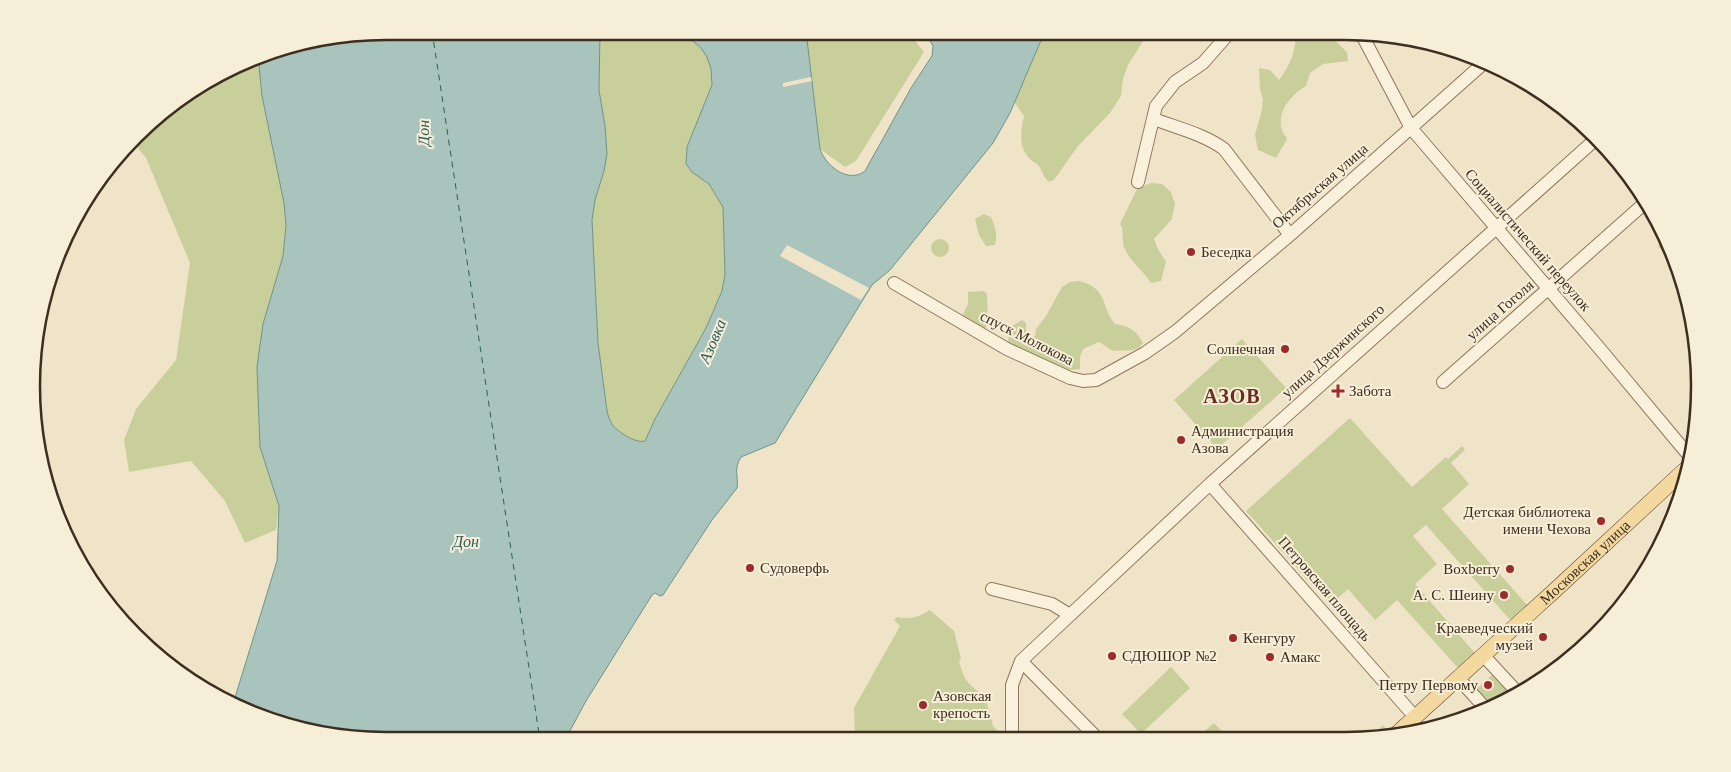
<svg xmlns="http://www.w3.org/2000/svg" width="1731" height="772" viewBox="0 0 1731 772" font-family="'Times New Roman',serif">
<rect width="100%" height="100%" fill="#f0e4c8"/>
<path fill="#c9cf9b" d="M600 31H687L688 37 701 48 707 57 711 69 712 85 687 147 686 164 692 172 709 184 723 207 725 274 722 291 706 328 655 419 645 441C636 444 619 432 613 426 610 421 608 416 607 411L598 343 592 220 595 200 604 171 605 126 599 90Z
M806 31H917L916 42 924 52 856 161 845 167 820 149Z
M1045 31H1142L1145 38 1128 65 1123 79 1121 96 1110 113 1078 146 1054 180 1049 182C1043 177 1043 171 1038 165 1035 162 1031 161 1029 158 1018 146 1021 130 1024 116L1014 102Z
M1296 31H1325L1347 52 1348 61 1323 64 1310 73 1306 86C1293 94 1279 108 1281 125 1281 130 1285 135 1287 139L1276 158 1258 150 1255 135 1261 114 1263 100 1260 89 1259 68 1270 70 1279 80C1291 64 1296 51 1296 31Z
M258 56 262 97 284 203 286 226 283 256 263 324 257 367 260 447 279 506 276 530 245 543 225 501 191 461 129 472 124 440 136 409 176 360 190 263 146 158 133 142 152 119 209 79Z
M1151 183 1162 184 1171 192 1175 204 1172 219 1154 239 1158 249 1166 262 1161 281 1151 283C1143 270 1130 262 1124 247 1121 239 1125 231 1120 224L1137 189Z
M984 214 991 217C995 227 998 234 995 245L986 246 979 235 975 219Z
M1667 238 1678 268 1658 246Z
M931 248a9 9 0 1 1 18 0a9 9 0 1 1-18 0Z
M1079 281C1109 289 1100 305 1115 324 1129 326 1136 330 1143 343 1135 354 1125 349 1113 351L1099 342 1083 349 1080 357V369L1044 373 1028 366 1007 349 1010 327 1022 320 1026 323V339L1035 336 1036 329 1046 316 1062 287 1070 282Z
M984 291 987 294 988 324 982 334 962 316 968 304V292Z
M1242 339 1286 388 1217 449 1174 400Z
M1350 418 1412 487 1446 457 1448 459 1462 446 1465 450 1451 463 1469 484 1442 509 1528 606 1511 621 1426 525 1413 536 1437 564 1415 584 1475 653 1458 668 1397 600 1375 620 1348 589 1330 605 1246 511Z
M930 610 954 631 961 658 959 661C964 681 969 685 985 696L993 726 1005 739H855L854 708 900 626 894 620 897 617C910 620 919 617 930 610Z
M1171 667 1190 688 1141 734 1122 714Z
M1494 673 1514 696 1502 704 1491 707 1475 690Z
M1214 723 1228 738H1197Z
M1383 725 1387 731 1383 738H1370Z"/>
<path fill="#a9c4bc" stroke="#6f938a" d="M386 31H600L599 90 605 126 607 154 604 171 595 200 592 220 598 343 607 411C608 416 610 421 613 426 619 432 636 444 645 441L655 419 706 328 722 291 725 274 723 207 709 184 692 172 686 164 687 147 712 85 711 69 707 57 701 48 688 37 687 31H806L820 149C826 166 848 184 865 171L911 88 932 56 933 46 924 31H1045L1010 113 993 143 890 270 872 285 775 443 741 457C733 470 739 475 737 488L712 520 663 595 660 596 655 593 652 595 586 701 565 740 386 741 272 722 233 704 277 561 279 506 260 447 257 367 263 324 283 256 286 226 284 203 262 96 258 56 272 50Z"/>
<path fill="#f0e4c8" d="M811 77 812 81 783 87V83Z
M787 245 869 288 861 300 780 256Z"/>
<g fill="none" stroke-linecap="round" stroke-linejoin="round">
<path stroke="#2f5d5a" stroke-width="1" stroke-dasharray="6 5" stroke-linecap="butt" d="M432 31 540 740"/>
<g stroke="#8d765c" stroke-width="14">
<path id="minor" d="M1356 33 1363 37 1411 128 1600 349 1691 458
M1154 119C1177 128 1204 134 1224 149L1290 235
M1138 182 1156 106 1175 82 1203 63 1231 31
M894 283 1007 349 1070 378 1083 381 1096 380 1145 353 1175 332 1290 235 1485 62
M1443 382 1646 202
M1210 484 1415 717
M992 589 1052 604 1070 615
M1483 655 1518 693
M1021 661 1098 739
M1458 678 1486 709
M1012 739V685L1021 661 1210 484 1597 138"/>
</g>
<g stroke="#5b4430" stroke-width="16">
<g id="major">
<path id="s1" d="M1392 738 1553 592 1689 466"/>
</g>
</g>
<use href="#minor" stroke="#faf1dc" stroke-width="12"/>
<use href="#major" stroke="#f3d9a0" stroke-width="15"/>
</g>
<g fill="#9e2a2b" stroke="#f7eed8" stroke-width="2">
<circle cx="1191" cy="252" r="5"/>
<circle cx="1285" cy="349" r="5"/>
<path d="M1335.5 383.5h5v5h5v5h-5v5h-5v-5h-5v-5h5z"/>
<circle cx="1181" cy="440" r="5"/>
<circle cx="1601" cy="521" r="5"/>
<circle cx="750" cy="568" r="5"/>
<circle cx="1510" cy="569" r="5"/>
<circle cx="1504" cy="595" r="5"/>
<circle cx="1543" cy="637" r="5"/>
<circle cx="1233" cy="638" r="5"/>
<circle cx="1112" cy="656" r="5"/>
<circle cx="1270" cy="657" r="5"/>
<circle cx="1488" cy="685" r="5"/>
<circle cx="923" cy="705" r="5"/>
</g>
<g text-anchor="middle" stroke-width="4" stroke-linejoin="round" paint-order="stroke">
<g font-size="15" fill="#3d2e20" stroke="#f7eed8">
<text transform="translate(1320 186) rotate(-41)" y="5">Октябрьская улица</text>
<text transform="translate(1528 240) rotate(49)" y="5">Социалистический переулок</text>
<text transform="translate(1500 310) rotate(-41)" y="5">улица Гоголя</text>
<text transform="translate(1027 338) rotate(27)" y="5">спуск Молокова</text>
<text transform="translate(1333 351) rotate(-42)" y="5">улица Дзержинского</text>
<text dy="5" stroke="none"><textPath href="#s1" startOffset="261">Московская улица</textPath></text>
<text transform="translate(1325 589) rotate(49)" y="5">Петровская площадь</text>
</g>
<g font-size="15" fill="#3d2e20" stroke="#f7eed8" text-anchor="start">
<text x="1201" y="257">Беседка</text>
<text x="1275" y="354" text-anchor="end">Солнечная</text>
<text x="1349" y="396">Забота</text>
<text x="1191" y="436">Администрация<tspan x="1191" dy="17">Азова</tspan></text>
<text x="1591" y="517" text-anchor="end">Детская библиотека<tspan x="1591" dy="17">имени Чехова</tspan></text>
<text x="760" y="573">Судоверфь</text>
<text x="1500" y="574" text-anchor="end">Boxberry</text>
<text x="1494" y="600" text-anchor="end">А. С. Шеину</text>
<text x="1533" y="633" text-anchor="end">Краеведческий<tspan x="1533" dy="17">музей</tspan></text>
<text x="1243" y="643">Кенгуру</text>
<text x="1122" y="661">СДЮШОР №2</text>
<text x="1280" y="662">Амакс</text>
<text x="1478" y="690" text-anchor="end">Петру Первому</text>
<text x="933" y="701">Азовская<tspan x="933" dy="17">крепость</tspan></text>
</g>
<g font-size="16" font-style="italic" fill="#2f5d5a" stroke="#f7eed8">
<text transform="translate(423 133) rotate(-91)" y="6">Дон</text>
<text transform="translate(712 341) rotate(-67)" y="6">Азовка</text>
<text x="466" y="547">Дон</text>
</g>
<g font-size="20" font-weight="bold" letter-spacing="1" fill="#6b2e1e" stroke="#f7eed8">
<text x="1232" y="403">АЗОВ</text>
</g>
</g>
<path d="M0 0H1731V772H0ZM386 40H1345A346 346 0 0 1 1691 386V386A346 346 0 0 1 1345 732H386A346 346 0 0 1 40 386V386A346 346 0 0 1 386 40Z" fill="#f7eed8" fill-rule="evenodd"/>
<path fill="none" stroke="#3d2e20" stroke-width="2.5" d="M386 40H1345A346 346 0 0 1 1691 386V386A346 346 0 0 1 1345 732H386A346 346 0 0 1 40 386V386A346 346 0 0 1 386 40Z"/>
</svg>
